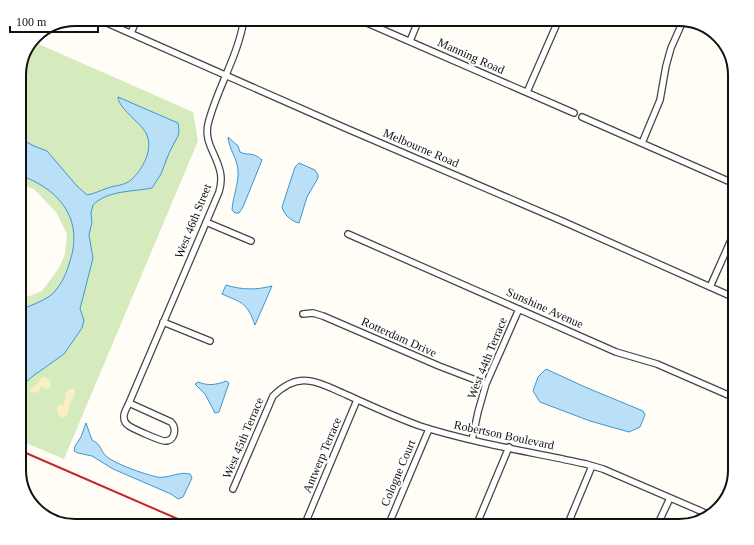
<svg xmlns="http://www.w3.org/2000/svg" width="754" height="545" viewBox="0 0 754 545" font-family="Georgia,serif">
<rect width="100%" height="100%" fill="#fffdf5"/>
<path fill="#d5ebbd" d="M34 42 193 112 198 141 64 459 19 440V300L42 291 59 268 65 254 67 234 56 212 34 189 19 184V71Z"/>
<path fill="#fbeec1" d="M45 377 50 381 51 387 47 389 41 386 38 392 31 393V388L37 384 41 378Z
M70 389H75V394L70 403 68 414 63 418 58 414 57 407 60 404 64 406 63 402 66 398 65 393Z"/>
<path fill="#b9e0f7" stroke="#3f96cf" d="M118 97 178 123 179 131 178 136 169 153 161 174 152 188C132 192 108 190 93 205L91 213 92 222 89 235 93 258 80 309 84 320 82 328 64 354 33 376 25 383 19 392V310C30 306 41 302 50 296 59 289 66 275 69 264 85 220 60 189 19 175V138L34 146 47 151 77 186 87 195C94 194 101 190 108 188 115 185 124 186 131 180 143 169 154 149 146 133 139 121 119 109 118 97Z
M228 137 238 146 240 152C248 156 252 151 262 160L243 207 239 213H235L232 210C233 196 239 183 238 170 237 158 229 149 228 137Z
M299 163 315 170 318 175V178L307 197 299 223C291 221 284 215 282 207L295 167Z
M226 285C242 290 256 290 272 286L255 325C247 303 243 303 222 294Z
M546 369 585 387 643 411 645 415 640 427 629 432 590 421 540 402 533 391 538 377Z
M226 381 229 383 219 412 215 413 205 394 195 384 198 382C208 386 216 385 226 381Z
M86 423 92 440C103 446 99 449 106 456 115 464 144 474 157 477 168 479 179 471 190 474L192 478 183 497 178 499 171 494 113 469 92 456 78 453 74 451 75 446 81 437Z"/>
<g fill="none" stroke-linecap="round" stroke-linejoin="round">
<g stroke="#444" stroke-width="8">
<path id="street" d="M98 19 343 127 562 221 735 298
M358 19 574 113
M131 33 137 19
M410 41 419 19
M527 92 559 19
M582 117 735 184
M642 143 660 100 666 66 671 48 683 21
M206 222 251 241
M348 234 616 352 657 364 735 398
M19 250 22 237 19 228
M710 287 735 231
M303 314 313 313 323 316 439 366 486 384
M163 322 210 341
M129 403 219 192C221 185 222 178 220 171 216 153 204 143 208 124 217 88 238 57 244 19
M129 403 171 422C177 428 175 441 165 441 160 441 134 429 129 426 126 424 124 421 124 418 123 413 127 408 129 403Z
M472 440 478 412 486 384 519 309
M233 489 273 396C283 386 295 378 310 381 323 383 335 390 347 395 371 406 395 417 420 426 473 443 531 452 586 464L603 469 710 515
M307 519 357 400
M388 526 429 429
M476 526 509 447
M567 526 592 466
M657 526 670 498"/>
</g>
<use href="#street" stroke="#fff" stroke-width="5.5"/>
<path stroke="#c4262e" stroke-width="2" d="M19 450 194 526"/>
</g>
<g text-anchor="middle" stroke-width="4" stroke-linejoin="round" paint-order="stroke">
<g font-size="12" fill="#111" stroke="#fff">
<text transform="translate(471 56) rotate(24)" y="4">Manning Road</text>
<text transform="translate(421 148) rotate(23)" y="4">Melbourne Road</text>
<text transform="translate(193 221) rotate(-68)" y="4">West 46th Street</text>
<text transform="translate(545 308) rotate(24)" y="4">Sunshine Avenue</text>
<text transform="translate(399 337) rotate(24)" y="4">Rotterdam Drive</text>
<text transform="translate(487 358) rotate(-68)" y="4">West 44th Terrace</text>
<text transform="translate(504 435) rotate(12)" y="4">Robertson Boulevard</text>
<text transform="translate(243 438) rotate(-67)" y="4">West 45th Terrace</text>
<text transform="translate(322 455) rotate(-67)" y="4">Antwerp Terrace</text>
<text transform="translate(398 473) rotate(-67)" y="4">Cologne Court</text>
</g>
</g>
<path d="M0 0H754V545H0ZM75 26H679A49 49 0 0 1 728 75V470A49 49 0 0 1 679 519H75A49 49 0 0 1 26 470V75A49 49 0 0 1 75 26Z" fill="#fff" fill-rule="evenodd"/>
<path fill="none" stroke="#111" stroke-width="2" d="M75 26H679A49 49 0 0 1 728 75V470A49 49 0 0 1 679 519H75A49 49 0 0 1 26 470V75A49 49 0 0 1 75 26Z"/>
<path d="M10 26v6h88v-6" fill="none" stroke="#111111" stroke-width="2"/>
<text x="16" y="26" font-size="12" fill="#111111" stroke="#ffffff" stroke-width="3" paint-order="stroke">100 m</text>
</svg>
